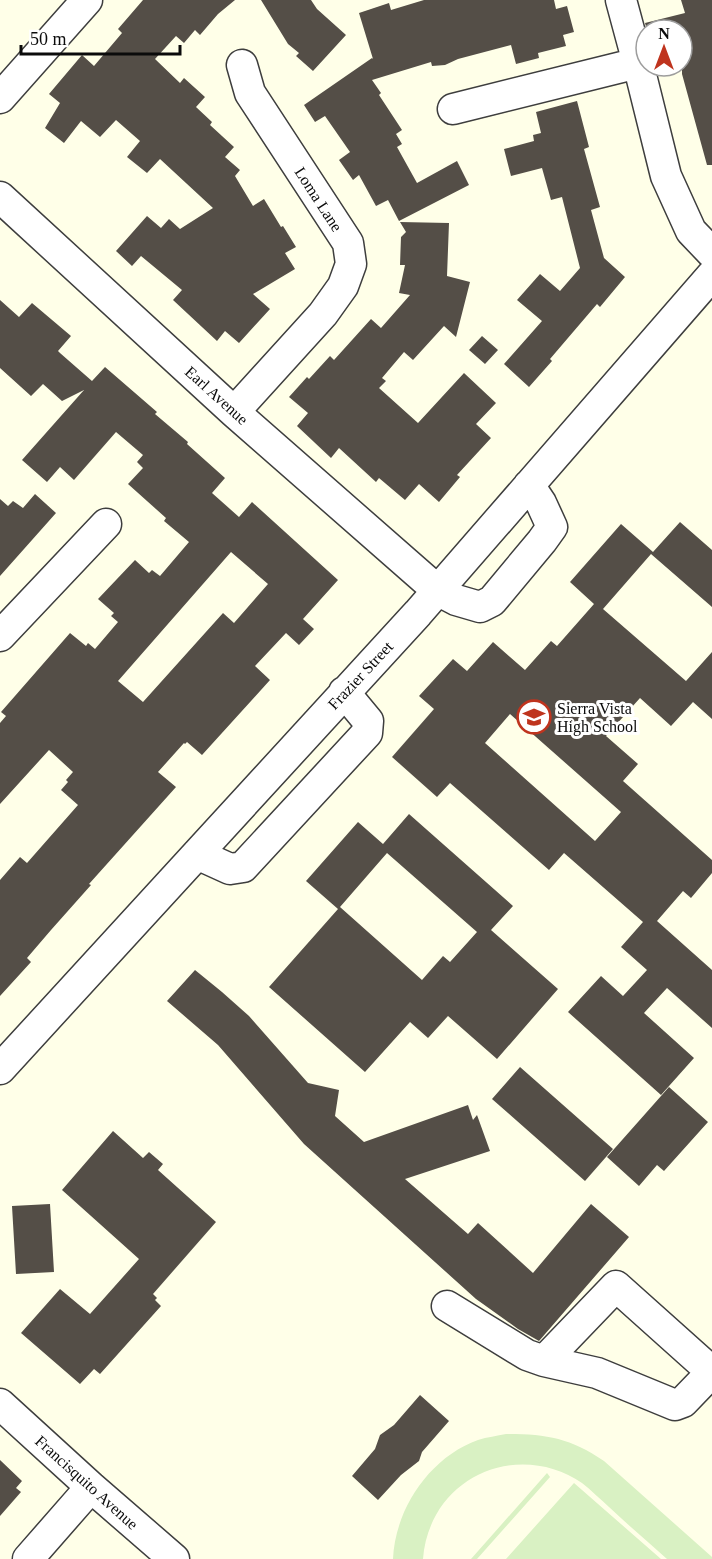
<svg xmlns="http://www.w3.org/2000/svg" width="712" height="1559" viewBox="0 0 712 1559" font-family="Georgia,serif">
<rect width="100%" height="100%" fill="#ffffe8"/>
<path fill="#d9f1c3" d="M506 1434C547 1434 570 1438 604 1461L712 1557V1559H667C648 1542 628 1525 609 1507 600 1499 591 1490 582 1483 546 1458 497 1458 462 1485 439 1502 425 1530 423 1559H393C395 1509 430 1457 478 1440 487 1437 497 1436 506 1434Z
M547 1473 550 1477 477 1559H471Z
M574 1483 661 1559H506Z"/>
<path fill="#544e47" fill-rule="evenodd" d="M143 0H235L218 14 200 35 195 30 184 43 176 36 155 59 180 83 184 78 205 97 196 107 212 122 210 125 234 147 225 157 240 170 235 176 253 206 264 199 281 227 283 226 296 247 285 253 295 269 253 294 270 309 239 343 225 331 217 341 173 300 182 290 141 256 132 266 116 251 147 216 161 228 169 219 180 229 213 208 160 159 147 173 127 157 140 141 116 120 100 137 81 121 64 143 45 128 60 103 49 94 82 55 94 66 122 33 118 29Z
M261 0H311L317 9 346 35 313 71 296 56 299 53 288 44Z
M424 0H554L556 9 567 6 574 32 563 35 566 46 538 53 539 58 516 64 511 45 458 59 445 65 432 66 431 62 372 80 381 93 379 95 402 130 396 134 402 144 397 147 417 183 457 161 469 185 399 221 388 200 376 206 359 175 353 180 339 160 350 152 325 116 315 122 304 105 372 58 373 59 359 13 389 3 391 10Z
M681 0H712V165H707L682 74V30H647L645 23 685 13Z
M577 101 589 147 584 149 600 207 591 210 604 258 625 277 600 307 597 304 550 359 552 361 529 387 504 364 542 321 517 300 540 274 560 291 580 268 562 197 551 200 542 168 511 176 504 149 534 141 533 135 541 133 536 112Z
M400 222 449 223 447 276 470 282 456 337 444 326 413 360 404 352 382 378 386 381 379 388 418 423 464 373 496 403 476 424 491 438 457 475 460 477 439 502 419 484 405 500 379 478 376 482 339 448 331 458 297 426 308 413 289 397 307 377 309 379 330 356 334 360 371 319 381 328 410 295 399 293 405 265H400L401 237 406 232Z
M0 300 19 317 32 303 71 336 58 351 60 353 92 381 105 367 157 412 155 414 188 442 187 444 225 478 212 493 239 517 252 502 338 580 303 619 314 629 299 645 286 633 255 666 270 680 202 755 187 742 185 744 184 743 158 772 176 787 89 884 91 885 51 930 27 958 31 962 0 996V880L20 857 27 863 78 805 61 790 68 782 66 780 73 772 49 750 0 804V723L6 716 1 712 70 633 86 646 88 643 95 649 118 622 111 616 114 613 98 599 135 560 149 573 152 570 160 576 189 542 164 521 166 518 128 484 143 468 137 462 143 455 116 432 74 480 60 467 47 482 22 460 84 390 62 401 43 384 31 396 0 368ZM231 552 268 584 234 623 223 613 143 702 118 681Z
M482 336 498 350 485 364 469 350Z
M35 494 56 513 0 576V499L8 506 13 501 23 508Z
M680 522 712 550V607L651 554 603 609 686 681 712 652V719L693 702 671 726 640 698 606 736 638 764 623 781 712 860V873L691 898 683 891 657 921 712 970V1028L667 988 644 1013 694 1058 661 1095 568 1012 601 976 623 996 647 970 621 947 643 922 564 853 549 870 450 783 437 797 392 757 434 709 419 696 453 659 467 671 493 642 525 670 551 641 557 646 594 604 570 582 621 524 653 552ZM510 714 621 812 595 841 485 743Z
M409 814 513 906 491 930 558 989 497 1059 448 1016 428 1038 410 1022 365 1072 269 987 338 909 306 881 358 822 383 844ZM387 853 477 932 450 962 443 956 422 980 340 907Z
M195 970 222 992 249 1016 308 1083 339 1090 335 1116 364 1142 468 1105 473 1120 477 1115 490 1151 405 1179 468 1234 478 1223 533 1273 591 1204 629 1237 539 1341 518 1329 476 1299 304 1144 218 1045 167 1001Z
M520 1067 613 1149 585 1181 492 1099Z
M669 1087 708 1122 664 1171 657 1165 639 1186 607 1157Z
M113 1131 143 1158 149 1152 163 1164 158 1170 216 1222 153 1294 157 1298 155 1300 161 1306 100 1374 94 1369 80 1384 21 1333 60 1289 90 1314 139 1259 62 1190Z
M50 1204 54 1272 16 1274 12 1206Z
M420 1395 449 1421 422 1452 419 1461 401 1475 378 1500 352 1476 375 1449 380 1435 394 1425Z
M0 1460 22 1481 16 1488 21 1492 0 1516Z"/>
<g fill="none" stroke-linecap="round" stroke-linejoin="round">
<g stroke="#3e3e3e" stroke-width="33">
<path id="minor" d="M621 0 638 63 666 176 691 231 712 253
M0 98 87 0
M453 109 638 63
M0 197 234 412 437 590 456 600 480 607 492 601 542 541 552 527 541 503 529 485
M234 412 323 314 343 286 351 264 348 243 250 93 242 65
M0 636 106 524
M197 854 230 869 243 867 367 733 368 721 344 692
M0 1069 418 613 712 275
M447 1306 527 1355 544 1361 597 1373 675 1405 683 1402 712 1372 616 1286 544 1361
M0 1404 91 1487 174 1559
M28 1559 91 1487"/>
</g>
<use href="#minor" stroke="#fff" stroke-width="30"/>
</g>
<defs>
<g id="school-ring" transform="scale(1.725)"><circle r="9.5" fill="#fff" stroke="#bf341e" stroke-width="1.5"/><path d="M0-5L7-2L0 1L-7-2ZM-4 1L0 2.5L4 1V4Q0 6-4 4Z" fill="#bf341e"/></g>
</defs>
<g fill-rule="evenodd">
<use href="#school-ring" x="534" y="717"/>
</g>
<g text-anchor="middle" stroke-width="6" stroke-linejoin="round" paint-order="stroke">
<g font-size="16" fill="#0b0b0b" stroke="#fff">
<text transform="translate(319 199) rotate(57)" y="6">Loma Lane</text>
<text transform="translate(217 395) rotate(42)" y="6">Earl Avenue</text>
<text transform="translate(360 675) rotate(-47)" y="6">Frazier Street</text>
<text transform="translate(87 1482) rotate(42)" y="6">Francisquito Avenue</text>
</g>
<g font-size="16" fill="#0b0b0b" stroke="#fff" text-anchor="start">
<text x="557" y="714">Sierra Vista<tspan x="557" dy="18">High School</tspan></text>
</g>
</g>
<g transform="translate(664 48)"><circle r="28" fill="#ffffff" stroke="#9d9d9d" stroke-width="1.5"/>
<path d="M0-4.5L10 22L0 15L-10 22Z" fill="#bf341e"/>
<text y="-9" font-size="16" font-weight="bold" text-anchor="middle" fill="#0b0b0b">N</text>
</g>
<path d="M21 45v9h159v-9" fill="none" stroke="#0b0b0b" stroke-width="3"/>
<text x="30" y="45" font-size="18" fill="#0b0b0b" stroke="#ffffff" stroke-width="4.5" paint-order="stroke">50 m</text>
</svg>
